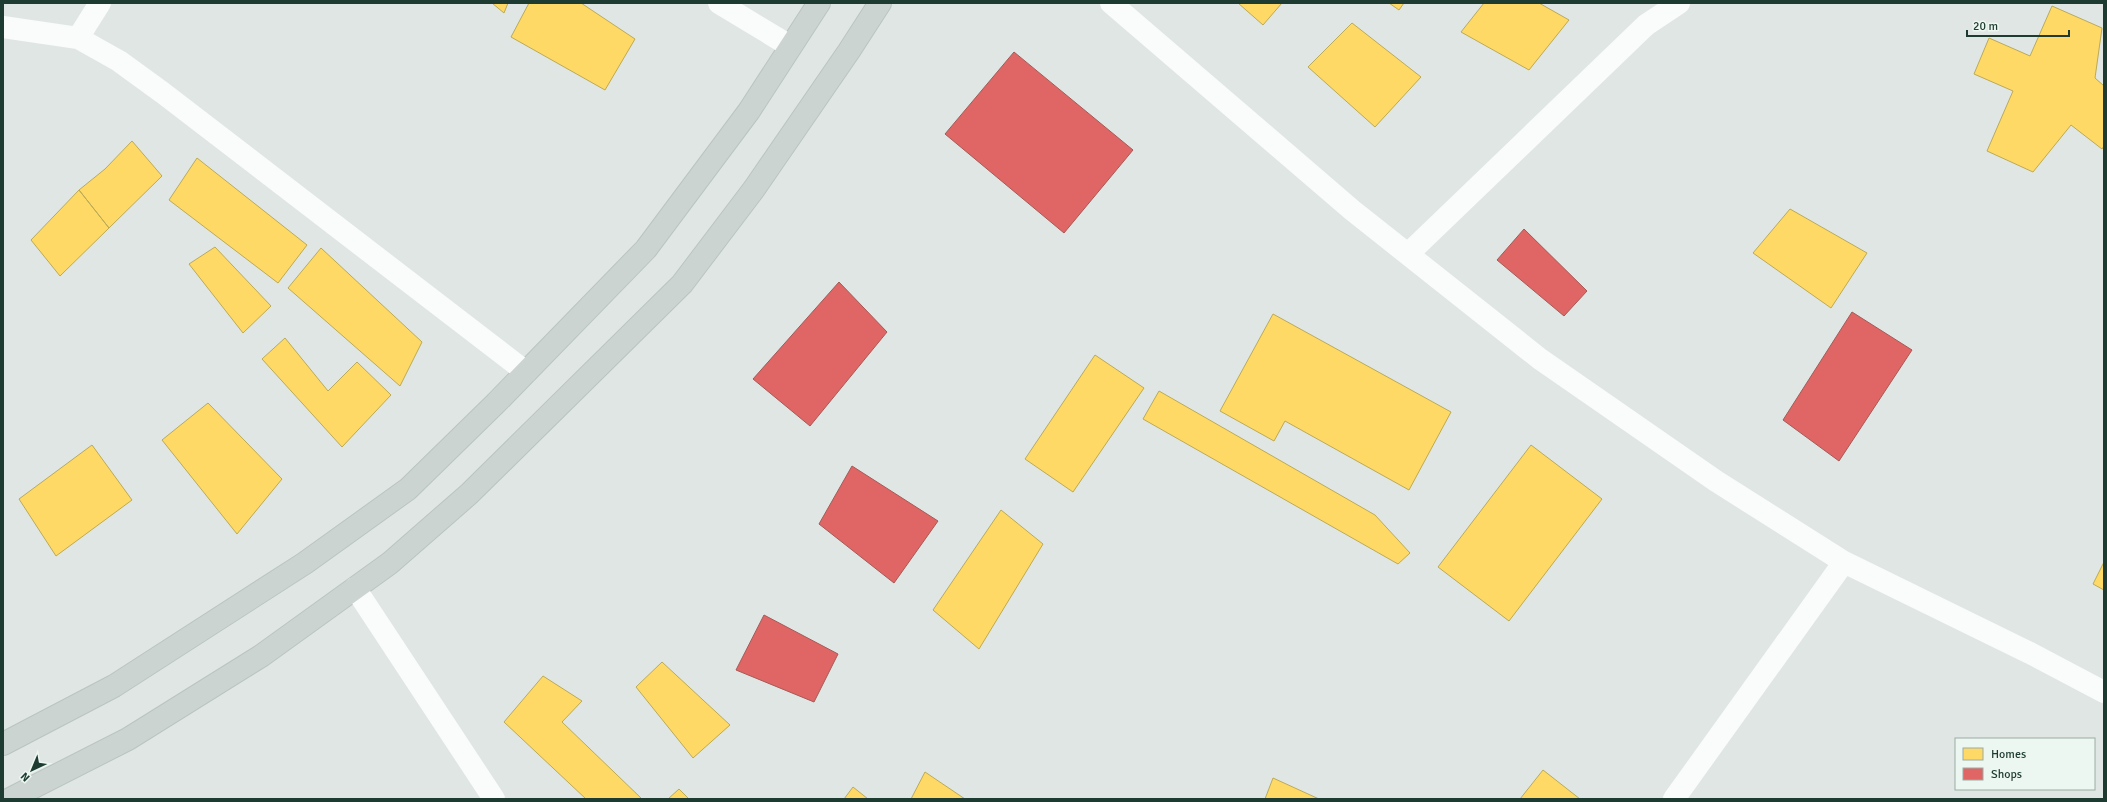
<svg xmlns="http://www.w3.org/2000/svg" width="2107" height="802" viewBox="0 0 2107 802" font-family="Signika,sans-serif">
<rect width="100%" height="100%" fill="#e0e6e3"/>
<path fill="#ffd966" stroke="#bbaa56" d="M492 3H508L504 13Z
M529 3H581L635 39 605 90 511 37Z
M1238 3H1282L1263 25Z
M1389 3H1404L1399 10Z
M1484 3H1539L1569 20 1529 70 1461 32Z
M2052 6 2102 28 2095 78 2104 86V146L2102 149 2071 125 2033 172 1987 151 2013 91 1974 74 1989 38 2030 56Z
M1352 23 1421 77 1375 127 1308 67Z
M132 141 162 176 109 228 79 190 105 169Z
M197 158 307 245 278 283 169 200Z
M79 190 109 228 60 276 31 240Z
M1790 209 1867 253 1831 308 1753 253Z
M215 247 271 306 243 333 189 264Z
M321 248 422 342 400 386 288 288Z
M1273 314 1451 412 1409 490 1285 421 1274 441 1220 411Z
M285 338 328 391 357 362 391 395 342 447 262 359Z
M1095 355 1144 388 1073 492 1025 459Z
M1159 391 1375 515 1410 553 1398 564 1143 419Z
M208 403 282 479 237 534 162 440Z
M92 445 132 500 56 556 19 499Z
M1531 445 1602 499 1509 621 1438 567Z
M1001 510 1043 544 979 649 933 610Z
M2104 562V590L2093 584Z
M662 662 730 725 693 758 636 687Z
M543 676 582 701 562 722 642 799H586L504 722Z
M1543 770 1580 799H1520Z
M925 772 965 799H911Z
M1273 778 1319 799H1265Z
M853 787 868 799H844Z
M679 789 689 799H668Z"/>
<path fill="#e06666" stroke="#a65956" d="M1014 52 1133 150 1064 233 945 134Z
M1524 229 1587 291 1564 316 1497 260Z
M839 282 887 332 810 426 753 379Z
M1852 312 1912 350 1839 461 1783 420Z
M852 466 938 521 894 583 819 524Z
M764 615 838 654 814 702 736 670Z"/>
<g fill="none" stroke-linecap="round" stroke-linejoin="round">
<g stroke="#bac4c0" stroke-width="24">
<path id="primary" d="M3 744 114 686 305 563 408 489 496 403 646 249 749 111 819 3
M10 799 128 739 261 656 390 563 469 494 682 284 754 189 849 51 880 3"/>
</g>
<path stroke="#fafbfb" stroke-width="22" d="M719 3 790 46
M1111 3 1352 210 1540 359 1716 481 1844 562 2030 653 2104 692
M3 27 78 38 119 61 163 93 526 372
M78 38 100 3
M1408 254 1646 25 1679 3
M355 588 494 799
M1674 799 1844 562"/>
<use href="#primary" stroke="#cbd4d1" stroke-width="22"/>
</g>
<rect width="2107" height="802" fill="none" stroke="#1d3b31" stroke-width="8"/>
<rect x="1955" y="738" width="140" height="52" fill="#edf7f1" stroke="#9aaca4"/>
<rect x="1963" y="748" width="20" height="12" fill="#ffd966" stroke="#9aaca4"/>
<text x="1991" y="758" font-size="12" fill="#1d3b31">Homes</text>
<rect x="1963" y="768" width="20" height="12" fill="#e06666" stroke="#9aaca4"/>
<text x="1991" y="778" font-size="12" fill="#1d3b31">Shops</text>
<g transform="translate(32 770) rotate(224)" stroke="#edf7f1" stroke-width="3" paint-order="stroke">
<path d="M0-3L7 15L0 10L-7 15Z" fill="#1d3b31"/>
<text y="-6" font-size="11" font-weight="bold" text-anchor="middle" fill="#1d3b31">N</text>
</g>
<path d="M1967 30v6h102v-6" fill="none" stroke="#1d3b31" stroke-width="2"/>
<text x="1973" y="30" font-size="12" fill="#1d3b31" stroke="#edf7f1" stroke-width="3" paint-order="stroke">20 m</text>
</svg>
